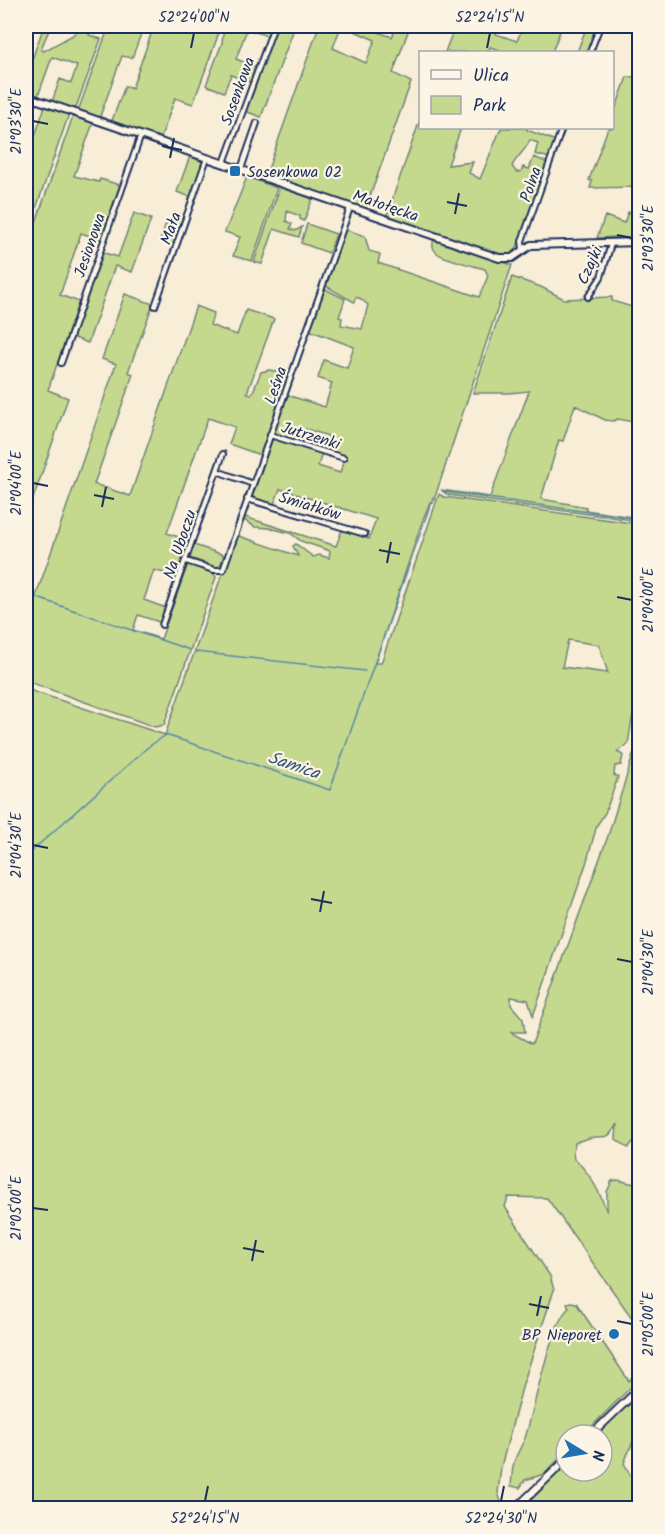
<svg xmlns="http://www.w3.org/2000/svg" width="665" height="1534" viewBox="0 0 665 1534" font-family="Kalam,sans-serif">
<rect width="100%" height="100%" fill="#f8edd7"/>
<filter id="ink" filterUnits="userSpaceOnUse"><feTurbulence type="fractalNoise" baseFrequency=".0167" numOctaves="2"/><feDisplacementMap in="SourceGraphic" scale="12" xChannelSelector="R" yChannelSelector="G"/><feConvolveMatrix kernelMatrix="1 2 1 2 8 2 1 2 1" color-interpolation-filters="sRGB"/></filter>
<g filter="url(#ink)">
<path fill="#c5d98e" stroke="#708476" stroke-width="1.5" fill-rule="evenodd" d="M44 26H51C48 33 43 42 41 50L44 51 73 35 81 26H92L89 35 101 39 75 110 52 102 60 79 71 83 77 66 52 57 38 96 26 91V76Z
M109 26H144L132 58 122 56 99 119 78 111Z
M154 26H219L217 38 193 104 175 98 160 140 111 123 125 86 132 88Z
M224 26H271L267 36 247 29 236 59 256 67 250 82 231 75 224 92 206 85 222 43Z
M276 26H295L261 117 245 111Z
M319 26H341L333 48 366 63 375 40 343 26H380L378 32 392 37 397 26H410L393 73 411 82 365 210 266 175Z
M455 26H498L496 34 517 41 523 26H562L552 52H506L490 47 488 52H445Z
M587 26H598L587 52H577Z
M639 62V190L636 189 637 187 590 188 592 181 589 180 608 128H612L613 116 627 77H634Z
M45 106 69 114 26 237V163Z
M73 116 93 123 74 176 99 182 100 179 120 185 101 240 81 233 60 295 79 302 48 390 68 398 26 519V251Z
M420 120V128H461L448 165 473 162 469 173 480 179 501 128H527V130L556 141 550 158 535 154 538 143 530 140C526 150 518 155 512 166L516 172H521L523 167 529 169 534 157 548 163 517 247 513 255 503 256 386 217Z
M190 156 203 162 191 197 177 192Z
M247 177 277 188 252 261 233 256 240 237 225 232Z
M280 187 311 198 312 200 304 221 300 219V216L287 211 286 221 292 224 290 229 295 231 302 227 299 237 274 229 262 264 254 262Z
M628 212 639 216V240H618V237L597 238 605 216 624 223Z
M134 213 151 219 132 272 115 266 88 343 72 337 101 252 118 257Z
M175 213 184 216 173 246 160 241 166 223 171 224Z
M307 224 336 234 329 253 301 243Z
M344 229 365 236 369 251 380 254 378 263 479 297 488 276 485 269C475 266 444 259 437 253 432 249 432 245 434 239L512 265 433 503 430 502 422 522 375 663H381L439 494 444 497 639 524V700L632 719 628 744 617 752 623 755 621 765 615 766 614 775 618 777 605 813 597 825 586 864 533 1016 528 1000 511 997V1005L523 1019 525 1032H510L532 1044 608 836 639 736V1146L637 1137 628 1148 616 1139 617 1124C606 1143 606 1134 589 1138 585 1139 579 1141 575 1143L573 1151 574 1159C590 1172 600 1193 607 1212V1192L612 1181 618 1180 638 1185 639 1188V1328L547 1198 508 1197 505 1207 550 1276 554 1290 523 1384 501 1467 498 1493 503 1507 502 1508H26V689L165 735 236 535 298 556 293 546 296 544 313 557 319 555 329 558 330 551 301 541 290 533 269 528 255 527 244 520 245 517 336 546 342 530 369 539 376 519 280 489 274 504 252 497 272 440 274 438 322 453 318 466 340 473 345 456 324 449 328 436 306 429 302 442 276 434 275 431 287 395 325 407 332 383 318 378 324 360 347 368 354 347 309 330 323 288 345 299 339 317 342 318 341 325 362 329 368 305 361 299 356 297 354 302 324 285ZM568 640 599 645 608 673 562 667Z
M512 277 541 287 564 299 612 297V301L639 309V423L618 419 613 421 605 420 575 405 563 441 559 440 541 499 586 507V510L632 517 639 497V521L448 495 441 490 490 497 529 391 509 393H473Z
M125 294 153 304 128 372 133 374 94 484 130 496 196 306 214 313 210 325 237 335 246 310 274 319 247 393 252 394 261 372 269 370 287 373 289 376 260 455 229 444 235 427 208 418 167 533 190 541 177 577 154 570 144 600 166 608 162 620 159 622 138 615 133 630 161 639 188 564 214 574 216 577 164 725 155 727 26 681V592L36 596 116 364 102 359Z
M194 545 224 555 220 566 216 567 190 558Z
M571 1302 576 1303 629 1381 639 1371V1379L583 1435H566V1452L544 1474 525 1480 520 1488 511 1486C512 1477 512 1467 515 1459 518 1452 522 1445 525 1438 534 1411 550 1323 569 1308L567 1303Z
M639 1392V1407L637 1410 639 1418 636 1425V1434L624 1463 639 1492V1508H523L566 1465V1471H602V1435H595Z"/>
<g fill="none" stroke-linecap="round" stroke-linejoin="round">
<path stroke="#5588a9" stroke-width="1.5" d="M632 248 640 251
M444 492 640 519
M26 594 190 650
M196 652 365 671
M26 856 148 747 166 735 330 790 433 497"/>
<g stroke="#1b2f5e" stroke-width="8">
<path id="street" d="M590 52 600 26
M224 163 274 26
M241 169 257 123
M523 249 522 241 562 128
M588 297 601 277 611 244
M155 306 207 158
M61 363 141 135
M270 435 344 458
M217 471 253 484
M247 499 365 534
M186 561 214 570H223L350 208
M162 625 223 454"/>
</g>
<g stroke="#1b2f5e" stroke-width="10">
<path id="secondary" d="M26 96 499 258H512L531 245 640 242
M591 1435 640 1388
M516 1508 566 1460"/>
</g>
<use href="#street" stroke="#fcf5e5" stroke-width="4"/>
<use href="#secondary" stroke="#fcf5e5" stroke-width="6"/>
</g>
</g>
<path fill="none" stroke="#1b2f5e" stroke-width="2" d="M191 48 194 33M487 48 490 33M33 121 48 124M162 146 182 150M170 158 174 138M447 202 467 206M455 214 459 193M617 235 632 238M33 483 48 486M94 495 114 499M102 507 106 487M379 550 400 554M387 563 391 542M617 597 632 600M33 845 48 848M311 899 332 903M320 912 324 891M617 959 632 962M33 1208 48 1210M243 1248 264 1252M252 1261 256 1240M529 1304 549 1308M537 1316 541 1296M617 1321 632 1324M205 1501 208 1486M501 1501 504 1486"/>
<g fill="#1f6fb2" stroke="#fcf5e5" stroke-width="2">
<rect x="229" y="165" width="12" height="12" rx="3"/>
<circle cx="614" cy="1334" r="6"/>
</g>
<g text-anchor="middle" stroke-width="4.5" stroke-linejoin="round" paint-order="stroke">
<g font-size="16" fill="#1b2f5e" stroke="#fcf5e5">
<text transform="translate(237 91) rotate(-70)" y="6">Sosenkowa</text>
<text transform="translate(530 184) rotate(-71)" y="6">Polna</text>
<text transform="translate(386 205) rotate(19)" y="6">Małołęcka</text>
<text transform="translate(170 228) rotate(-70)" y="6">Mała</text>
<text transform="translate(89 245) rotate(-71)" y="6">Jesionowa</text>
<text transform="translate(589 265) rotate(-66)" y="6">Czajki</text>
<text transform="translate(275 385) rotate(-71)" y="6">Leśna</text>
<text transform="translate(311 435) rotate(17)" y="6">Jutrzenki</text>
<text transform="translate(310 505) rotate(17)" y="6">Śmiałków</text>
<text transform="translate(179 544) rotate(-71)" y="6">Na Uboczu</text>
</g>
<g font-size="16" fill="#1b2f5e" stroke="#fcf5e5" text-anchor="start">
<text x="247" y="177">Sosenkowa 02</text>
<text x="602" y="1340" text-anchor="end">BP Nieporęt</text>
</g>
<g font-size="18" font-style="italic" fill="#33547d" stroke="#fcf5e5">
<text transform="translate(294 765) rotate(19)" y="6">Samica</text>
</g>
</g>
<rect width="665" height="1534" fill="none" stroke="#fcf5e5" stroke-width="66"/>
<rect x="419" y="51" width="195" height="78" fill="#fcf5e5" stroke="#a2a6af" stroke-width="1.5"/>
<rect x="431" y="70" width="30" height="9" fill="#fcf5e5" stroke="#a2a6af" stroke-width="1.5"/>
<text x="473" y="81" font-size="18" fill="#1b2f5e">Ulica</text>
<rect x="431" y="96" width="30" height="18" fill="#c5d98e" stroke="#a2a6af" stroke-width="1.5"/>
<text x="473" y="111" font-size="18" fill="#1b2f5e">Park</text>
<g transform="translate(584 1453) rotate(101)"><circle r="28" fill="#fcf5e5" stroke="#a2a6af" stroke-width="1.5"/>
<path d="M0-4.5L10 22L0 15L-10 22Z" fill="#1f6fb2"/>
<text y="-9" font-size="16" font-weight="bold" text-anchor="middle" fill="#1b2f5e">N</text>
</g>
<rect x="33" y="33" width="599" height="1468" fill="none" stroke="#1b2f5e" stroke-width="2"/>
<g font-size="15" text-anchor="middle" fill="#1b2f5e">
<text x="194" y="22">52°24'00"N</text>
<text x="490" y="22">52°24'15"N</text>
<text transform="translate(16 121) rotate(-90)" y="5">21°03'30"E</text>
<text transform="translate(648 238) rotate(-90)" y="5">21°03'30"E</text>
<text transform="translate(16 483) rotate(-90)" y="5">21°04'00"E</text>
<text transform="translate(648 600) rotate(-90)" y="5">21°04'00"E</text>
<text transform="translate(16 845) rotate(-90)" y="5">21°04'30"E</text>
<text transform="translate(648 962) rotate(-90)" y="5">21°04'30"E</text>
<text transform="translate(16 1208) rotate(-90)" y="5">21°05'00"E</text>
<text transform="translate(648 1324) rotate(-90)" y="5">21°05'00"E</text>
<text x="205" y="1523">52°24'15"N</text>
<text x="501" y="1523">52°24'30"N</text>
</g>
</svg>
